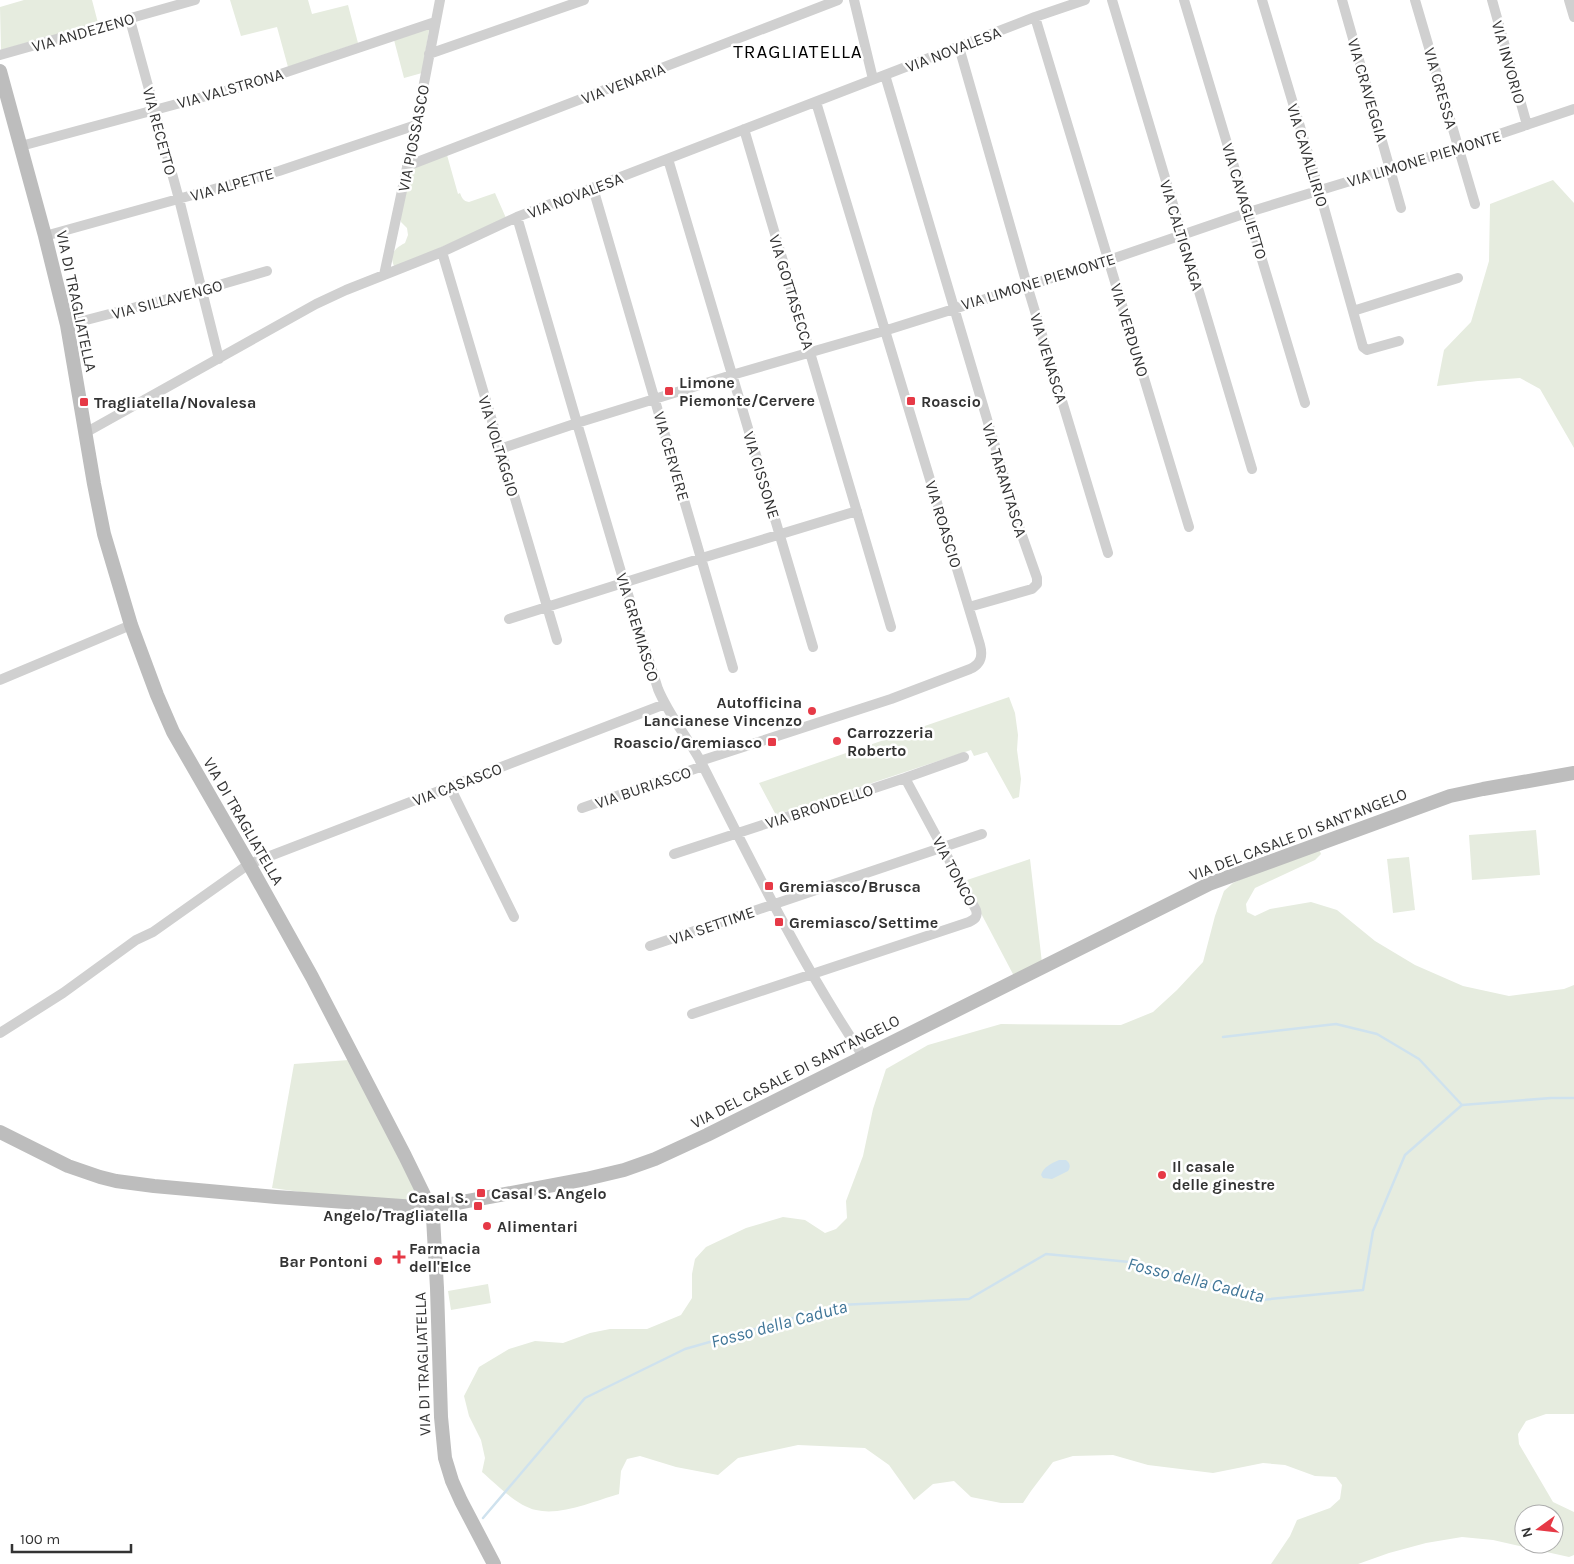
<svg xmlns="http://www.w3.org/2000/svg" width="1574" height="1564" viewBox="0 0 1574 1564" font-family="Karla,sans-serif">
<rect width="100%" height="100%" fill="#fff"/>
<path fill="#e6ecdf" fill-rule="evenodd" d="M24 0H92L98 23 1 50 0 7Z
M230 0H308L312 14 348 5 358 43 288 67 277 27 241 36Z
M427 29 429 30 422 73 404 78 394 40Z
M447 155 458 194 460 193C462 198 463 201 469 202L495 193 506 218 404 264 394 266C389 254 395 248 405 243L408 235 407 228 401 222V216L411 169Z
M1553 180 1574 203V448L1540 389 1520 378 1478 381 1437 386 1444 350 1471 322 1489 261 1490 204Z
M1009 697 1015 713 1018 735 1017 750 1021 779 1019 797 1013 799 987 752 974 756 971 750 776 815 759 783Z
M1536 830 1540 875 1472 880 1469 835Z
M1319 849 1321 854 1315 860 1255 888 1246 904 1247 912 1255 916 1270 909 1311 902 1337 910 1375 941 1415 965 1463 986 1509 996 1564 989 1574 985V1414H1546L1526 1421 1518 1434 1519 1444 1553 1502 1574 1512V1555L1569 1557 1493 1540 1462 1537 1426 1543 1389 1553 1358 1564H1271L1290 1536 1297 1520 1330 1508 1340 1499 1342 1485 1336 1477 1315 1476 1285 1465 1263 1463 1213 1473 1148 1465 1113 1455 1073 1456 1053 1462 1031 1491 1023 1503H1001L971 1497 954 1481 933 1484 914 1500 889 1465 865 1448 798 1445 738 1458 718 1475 676 1467 640 1456 627 1459 621 1471 619 1494C594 1501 561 1516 536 1510 517 1506 496 1484 482 1472L485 1458 481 1440 469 1416 464 1396 479 1367 509 1349 535 1341 563 1343 590 1333 610 1329H647L681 1315 692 1298V1274L695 1259 706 1247 746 1228 783 1217 805 1220 825 1233 836 1229 847 1218 846 1201 863 1156 873 1109 886 1069 928 1045 1001 1024 1121 1025 1153 1012 1177 990 1203 962 1215 916 1224 891 1233 883 1248 876ZM1524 1514H1554V1544H1524Z
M1409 857 1415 910 1393 913 1387 859Z
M1030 859 1042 963 1014 976 964 881Z
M349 1060 420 1198 419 1201 350 1199 272 1188 294 1064Z
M488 1284 491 1303 451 1310 448 1291Z"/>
<path fill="#cfe2ee" d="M1059 1160H1066C1070 1163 1071 1167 1068 1171L1052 1179 1043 1178 1041 1175C1043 1167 1052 1163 1059 1160Z"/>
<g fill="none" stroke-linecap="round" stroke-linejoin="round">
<path stroke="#cfe2ee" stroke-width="2.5" d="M1223 1037 1336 1024 1377 1034 1419 1059 1462 1105
M483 1518 585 1398 685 1349 839 1305 969 1299 1046 1254 1140 1263 1261 1300 1363 1290 1373 1231 1405 1155 1462 1105 1551 1098H1574"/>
<path stroke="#d0d0d0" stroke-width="10" d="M854 0 873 79
M1112 0 1252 469
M1184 0 1305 403
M1262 0 1319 190 1363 347 1367 350 1399 341
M1342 0 1401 208
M1415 0 1475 204
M1492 0 1527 125
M1569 0 1574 17
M1035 17 1189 527
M130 20 179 199 219 359
M959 47 1027 285 1108 553
M429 54 584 0
M0 55 195 0
M885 75 1019 527 1037 578V584L1032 589 969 607
M744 129 891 627
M21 146 251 84 435 22
M668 159 813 647
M407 166 838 0
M593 188 733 668
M517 217 577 423 624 582 658 689C669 716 689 739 702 764 752 863 801 964 863 1056
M45 236 279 171 416 125
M442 252 557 640
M384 275 416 125 440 0
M1353 311 1458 278
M67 325 202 290 267 271
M85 433 316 304 346 290 442 252 517 217 1035 17 1085 0
M500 449 577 423 732 375 884 331 1109 260 1249 212 1458 148 1574 109
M509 619 702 558 857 511
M0 680 131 625
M700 761 891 699 970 669C981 664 983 656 980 645L816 102
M450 787 514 917
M582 808 703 766
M674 854 905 778 964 757
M650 946 982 834
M692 1014 969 922C975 919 978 917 976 910L905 778
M0 1033 63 993 136 940 153 932 249 864 665 704"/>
<path stroke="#bdbdbd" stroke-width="14" d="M0 71 45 236 67 325 94 484 104 534 131 625 157 695 173 732 249 864 312 977 405 1156 426 1199 433 1217 437 1288 441 1417 445 1458 452 1481 461 1501 494 1564
M0 1132 68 1166 100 1177 116 1181 154 1186 276 1197 430 1208 586 1179 624 1170 655 1159 707 1135 1209 884 1450 796 1483 789 1574 773"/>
</g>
<g fill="#e63946" stroke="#fff" stroke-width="2">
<rect x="664" y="386" width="10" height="10" rx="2.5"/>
<rect x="906" y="396" width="10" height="10" rx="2.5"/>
<rect x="79" y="397" width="10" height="10" rx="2.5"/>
<circle cx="812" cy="711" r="5"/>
<circle cx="837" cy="741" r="5"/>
<rect x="767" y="737" width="10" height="10" rx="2.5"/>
<rect x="764" y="881" width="10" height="10" rx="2.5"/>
<rect x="774" y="917" width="10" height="10" rx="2.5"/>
<circle cx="1162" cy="1175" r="5"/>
<rect x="476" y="1188" width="10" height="10" rx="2.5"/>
<rect x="473" y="1201" width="10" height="10" rx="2.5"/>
<circle cx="487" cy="1226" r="5"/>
<path d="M396.5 1249.5h5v5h5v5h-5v5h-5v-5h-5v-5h5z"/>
<circle cx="378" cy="1261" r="5"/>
</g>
<g text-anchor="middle" stroke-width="5" stroke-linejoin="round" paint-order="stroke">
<g font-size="16" fill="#333" stroke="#fff">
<text transform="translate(83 32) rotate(-16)" y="6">VIA ANDEZENO</text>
<text transform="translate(953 49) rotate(-21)" y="6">VIA NOVALESA</text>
<text transform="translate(1509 62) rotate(74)" y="6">VIA INVORIO</text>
<text transform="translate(623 83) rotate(-21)" y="6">VIA VENARIA</text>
<text transform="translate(230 88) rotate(-16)" y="6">VIA VALSTRONA</text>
<text transform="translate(1441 88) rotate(74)" y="6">VIA CRESSA</text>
<text transform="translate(1368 90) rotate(74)" y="6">VIA CRAVEGGIA</text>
<text transform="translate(160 131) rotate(75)" y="6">VIA RECETTO</text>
<text transform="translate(413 138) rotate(-79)" y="6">VIA PIOSSASCO</text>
<text transform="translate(1308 155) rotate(73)" y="6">VIA CAVALLIRIO</text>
<text transform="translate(1424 158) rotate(-17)" y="6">VIA LIMONE PIEMONTE</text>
<text transform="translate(232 184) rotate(-16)" y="6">VIA ALPETTE</text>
<text transform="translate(575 195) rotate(-21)" y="6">VIA NOVALESA</text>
<text transform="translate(1245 201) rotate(73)" y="6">VIA CAVAGLIETTO</text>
<text transform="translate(1182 235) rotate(73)" y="6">VIA CALTIGNAGA</text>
<text transform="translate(1038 281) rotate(-17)" y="6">VIA LIMONE PIEMONTE</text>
<text transform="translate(792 292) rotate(73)" y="6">VIA GOTTASECCA</text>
<text transform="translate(167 299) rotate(-15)" y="6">VIA SILLAVENGO</text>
<text transform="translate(77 301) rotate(78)" y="6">VIA DI TRAGLIATELLA</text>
<text transform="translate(1130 330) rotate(73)" y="6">VIA VERDUNO</text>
<text transform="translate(1049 358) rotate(73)" y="6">VIA VENASCA</text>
<text transform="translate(499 446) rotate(73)" y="6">VIA VOLTAGGIO</text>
<text transform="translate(672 456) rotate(74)" y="6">VIA CERVERE</text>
<text transform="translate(762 475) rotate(73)" y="6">VIA CISSONE</text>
<text transform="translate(1005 480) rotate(73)" y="6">VIA TARANTASCA</text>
<text transform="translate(944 524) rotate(73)" y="6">VIA ROASCIO</text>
<text transform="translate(638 627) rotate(73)" y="6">VIA GREMIASCO</text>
<text transform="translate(457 784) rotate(-21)" y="6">VIA CASASCO</text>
<text transform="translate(643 787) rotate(-19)" y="6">VIA BURIASCO</text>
<text transform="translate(819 806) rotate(-18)" y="6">VIA BRONDELLO</text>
<text transform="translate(244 821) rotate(60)" y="6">VIA DI TRAGLIATELLA</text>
<text transform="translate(1298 834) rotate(-21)" y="6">VIA DEL CASALE DI SANT'ANGELO</text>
<text transform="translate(955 871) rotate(62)" y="6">VIA TONCO</text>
<text transform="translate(712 925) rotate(-19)" y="6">VIA SETTIME</text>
<text transform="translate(795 1071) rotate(-27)" y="6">VIA DEL CASALE DI SANT'ANGELO</text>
<text transform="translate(422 1364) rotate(-92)" y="6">VIA DI TRAGLIATELLA</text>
</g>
<g font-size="16" font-weight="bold" fill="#333" stroke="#fff" text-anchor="start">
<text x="679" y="388">Limone<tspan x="679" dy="18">Piemonte/Cervere</tspan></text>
<text x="921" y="407">Roascio</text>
<text x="94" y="408">Tragliatella/Novalesa</text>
<text x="802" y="708" text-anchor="end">Autofficina<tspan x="802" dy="18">Lancianese Vincenzo</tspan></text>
<text x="847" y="738">Carrozzeria<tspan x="847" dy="18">Roberto</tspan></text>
<text x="762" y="748" text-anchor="end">Roascio/Gremiasco</text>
<text x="779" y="892">Gremiasco/Brusca</text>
<text x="789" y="928">Gremiasco/Settime</text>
<text x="1172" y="1172">Il casale<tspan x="1172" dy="18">delle ginestre</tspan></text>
<text x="491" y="1199">Casal S. Angelo</text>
<text x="468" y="1203" text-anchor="end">Casal S.<tspan x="468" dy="18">Angelo/Tragliatella</tspan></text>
<text x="497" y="1232">Alimentari</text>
<text x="409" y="1254">Farmacia<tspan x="409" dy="18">dell'Elce</tspan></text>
<text x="368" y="1267" text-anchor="end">Bar Pontoni</text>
</g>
<g font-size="18" font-style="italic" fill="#3f7597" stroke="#fff">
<text transform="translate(1196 1280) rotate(14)" y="6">Fosso della Caduta</text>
<text transform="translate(779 1324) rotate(-15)" y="6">Fosso della Caduta</text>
</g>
<g font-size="19" letter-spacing="1" fill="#000" stroke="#fff">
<text x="798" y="58">TRAGLIATELLA</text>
</g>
</g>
<g transform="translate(1539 1529) rotate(255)"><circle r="24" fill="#ffffff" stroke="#adadad"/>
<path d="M0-4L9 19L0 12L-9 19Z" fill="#e63946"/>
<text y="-8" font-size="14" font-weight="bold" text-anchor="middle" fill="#333333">N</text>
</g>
<path d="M12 1544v8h119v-8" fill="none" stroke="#333333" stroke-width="2.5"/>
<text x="20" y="1544" font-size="15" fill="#333333" stroke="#ffffff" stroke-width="4" paint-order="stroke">100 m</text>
</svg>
